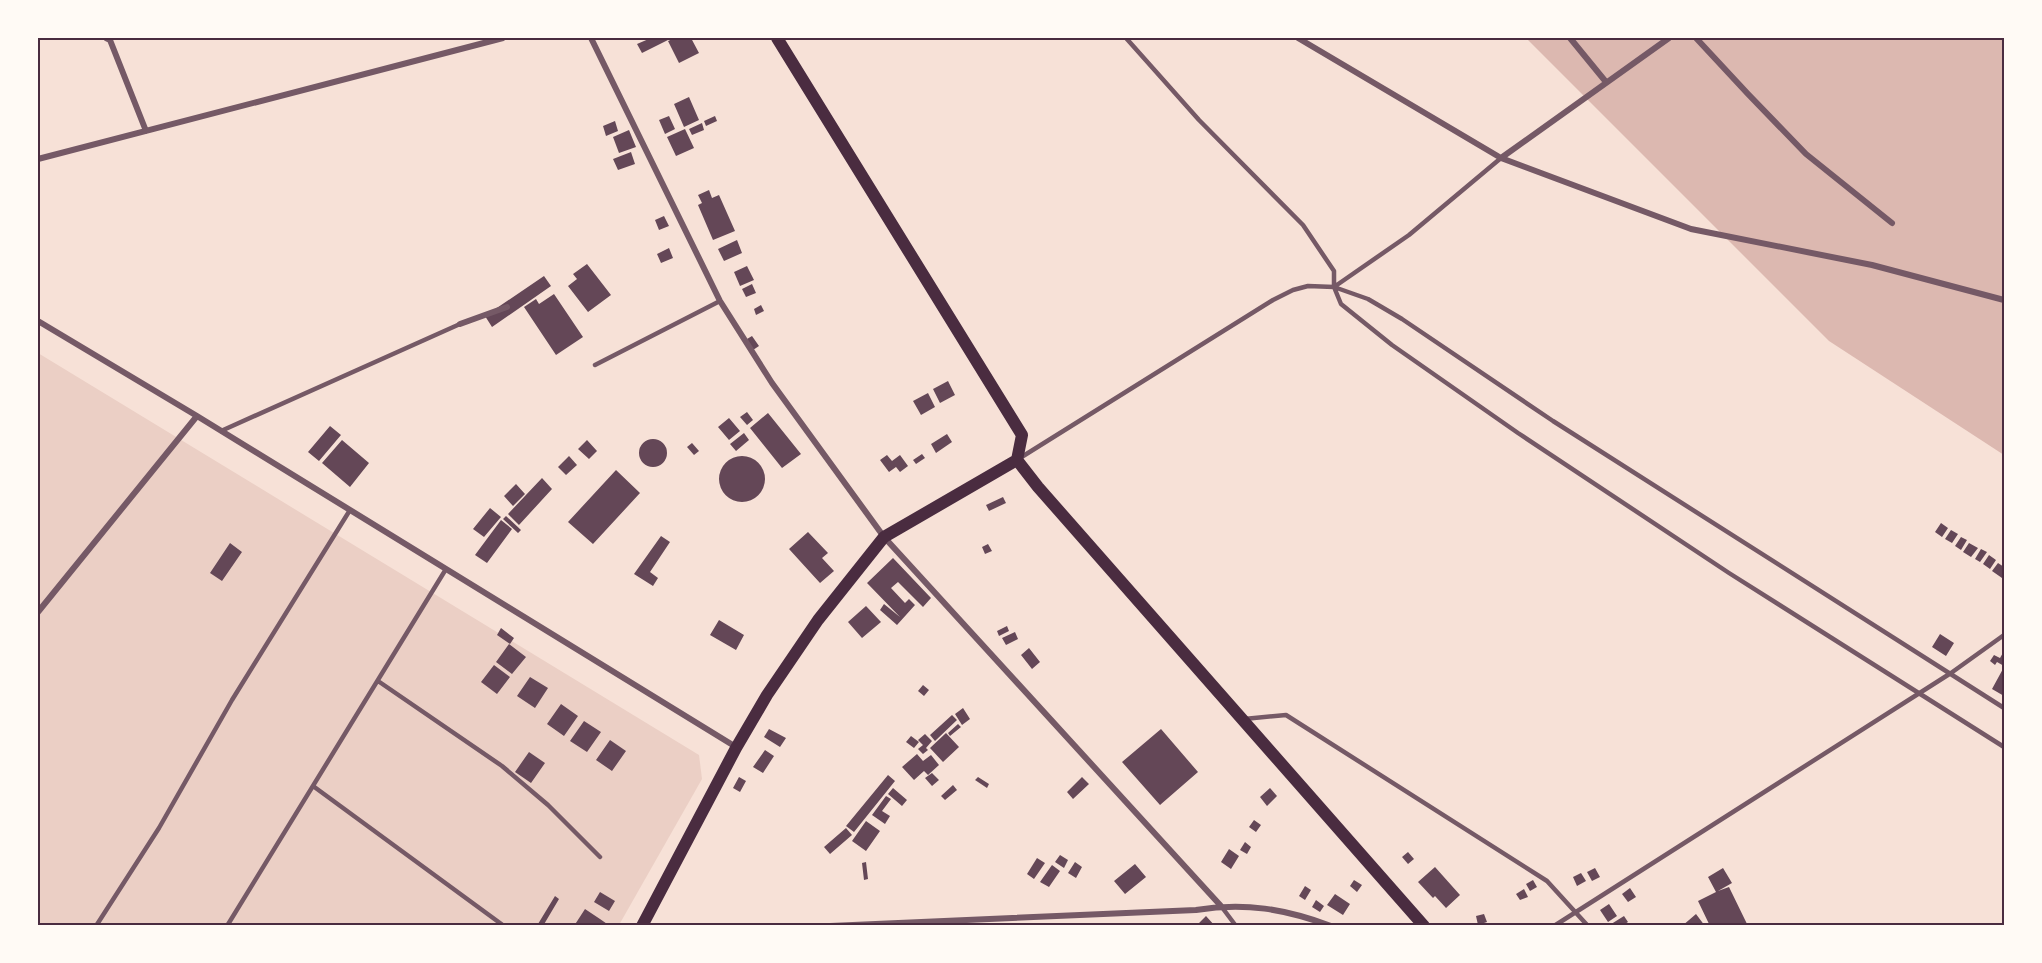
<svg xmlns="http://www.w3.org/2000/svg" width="2042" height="963" viewBox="0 0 2042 963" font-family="'Space Grotesk',sans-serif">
<rect width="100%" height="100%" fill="#f7e1d7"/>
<path fill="#ebcfc5" d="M38 353 699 755 702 779 619 925H38Z"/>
<path fill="#dcb8b0" d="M1526 38H2004V455L1829 341Z"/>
<path fill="#644757" d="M651 38H672L642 53 637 44Z
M675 38H691L699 53 679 63 668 41Z
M689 97 699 120 684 127 674 104Z
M669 116 675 129 665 134 659 120Z
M715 116 717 121 706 126 704 121Z
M615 121 618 131 606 136 603 126Z
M702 123 704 130 692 135 689 129Z
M685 129 694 148 676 156 667 137Z
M629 130 636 147 619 153 613 137Z
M631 152 635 164 618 170 613 159Z
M709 190 712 198 719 195 735 231 713 240 698 205 702 203 698 195Z
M664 216 669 226 659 230 655 220Z
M737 240 742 253 724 261 718 249Z
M669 248 673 258 661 263 657 254Z
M587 264 611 295 588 312 568 286 577 279 573 274Z
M747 266 754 280 740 286 734 272Z
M544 276 551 286 492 327 485 316Z
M752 284 756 293 746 297 742 289Z
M554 294 583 337 556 355 524 307 536 299 539 304Z
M761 305 764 311 756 315 754 309Z
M752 336 759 346 753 350 747 339Z
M948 381 955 395 940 403 933 389Z
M928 393 935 407 921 415 913 401Z
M747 412 753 420 747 425 740 417Z
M768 413 801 454 782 468 750 428Z
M729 418 740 431 729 440 718 427Z
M330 426 341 435 319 461 308 452Z
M744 433 749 440 736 451 730 444Z
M947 434 952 442 936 453 931 444Z
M639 453a14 14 0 1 1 28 0a14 14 0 1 1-28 0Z
M342 440 369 463 350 487 322 463Z
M587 440 597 451 589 459 578 449Z
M692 443 699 451 694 455 687 447Z
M922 454 925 458 916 464 913 460Z
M887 455 892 461 900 455 908 466 900 472 896 467 889 472 880 460Z
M569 456 577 465 566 475 558 467Z
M719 479a23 23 0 1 1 46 0a23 23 0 1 1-46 0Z
M616 470 640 493 593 544 568 522Z
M542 478 552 489 519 525 508 514Z
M516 484 525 494 513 506 504 496Z
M1003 497 1006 503 989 511 986 505Z
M490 508 501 517 484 537 473 529Z
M506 516 521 530 518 533 503 519Z
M501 520 512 529 487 563 475 555Z
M1941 523 1948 528 1942 537 1935 532Z
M1951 530 1958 534 1952 543 1945 539Z
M808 532 828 553 822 558 834 571 820 583 789 549Z
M661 536 670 542 650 572 658 578 653 586 634 574Z
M1961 537 1967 540 1961 550 1955 546Z
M230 543 242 552 222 581 210 573Z
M1969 543 1978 548 1971 557 1963 552Z
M988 544 992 551 985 554 982 547Z
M1981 549 1987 552 1980 562 1975 559Z
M1989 555 1996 560 1990 569 1983 564Z
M893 558 931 598 923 607 898 582 891 588 905 603 909 599 915 605 897 625 880 610 884 604 900 617 867 583Z
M1998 563 2004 567V573L2002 578 1992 571Z
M866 606 881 622 862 638 848 622Z
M719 620 744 635 736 650 710 635Z
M1007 626 1009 631 999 636 997 631Z
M501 628 514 638 510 644 497 635Z
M1015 632 1018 639 1006 645 1002 638Z
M1940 634 1954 643 1946 656 1932 647Z
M509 644 526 657 512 674 496 662Z
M1029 648 1040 662 1032 669 1021 655Z
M2004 651V666L1997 662 1995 665 1990 661 1994 655 2000 658Z
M494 665 510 677 497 694 481 682Z
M2004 667V696L1992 689Z
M530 677 548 688 535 708 517 696Z
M923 685 929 690 924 696 918 691Z
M561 704 578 716 564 736 547 724Z
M963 708 970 719 962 725 955 714Z
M952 715 957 720 935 741 930 735Z
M584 721 601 732 587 752 570 741Z
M958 724 961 727 950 736 948 733Z
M769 729 786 738 780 747 764 737Z
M1161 729 1198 772 1160 805 1122 762Z
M946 733 959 747 943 762 930 748Z
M925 734 932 741 926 748 928 750 923 754 918 749 923 745 918 740Z
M911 736 919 742 914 748 906 742Z
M610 740 626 751 612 771 596 760Z
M765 750 774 756 763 773 753 767Z
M529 752 545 763 531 783 515 772Z
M917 754 923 761 931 755 939 765 928 775 924 771 914 780 902 767Z
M932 773 939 780 932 786 925 778Z
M888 775 895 781 854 832 846 826Z
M739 777 746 781 740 792 733 788Z
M978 777 989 784 987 788 975 780Z
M1082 777 1089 784 1073 799 1067 792Z
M953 785 957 790 945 800 941 796Z
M893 788 907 800 902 806 888 794Z
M1270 788 1277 796 1267 806 1260 797Z
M886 796 891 799 882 811 890 816 885 824 872 815Z
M1254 820 1261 825 1256 832 1249 827Z
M866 821 880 831 866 851 852 841Z
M846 828 852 835 830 854 824 847Z
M1245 842 1251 847 1247 854 1240 850Z
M1229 849 1239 856 1231 869 1221 862Z
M1408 852 1414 859 1408 864 1402 857Z
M1060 855 1068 860 1064 868 1055 862Z
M1037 858 1045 863 1034 879 1027 874Z
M866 862 868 879 864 880 862 863Z
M1075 862 1082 867 1076 878 1068 873Z
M1135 864 1146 877 1125 894 1114 881Z
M1052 865 1060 871 1049 887 1040 882Z
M1435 867 1460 895 1446 908 1435 896 1433 898 1418 882Z
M1595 868 1600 877 1592 881 1587 872Z
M1723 868 1732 883 1718 891 1729 887 1748 926H1710L1698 901 1716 892 1708 877Z
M1581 873 1586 881 1577 886 1573 877Z
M1354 880 1362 885 1357 892 1350 886Z
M1533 880 1537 887 1530 891 1526 884Z
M1305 886 1311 890 1305 900 1299 896Z
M1630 888 1636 897 1628 902 1622 894Z
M1524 889 1528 897 1520 900 1516 894Z
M600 892 615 901 609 911 594 902Z
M1335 894 1350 904 1343 915 1327 905Z
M555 896 559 899 543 926H541L538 924Z
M1316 900 1324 906 1320 912 1312 907Z
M1609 904 1617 916 1608 922 1600 910Z
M585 909 600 919 610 926H574Z
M1484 914 1487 922 1478 925 1476 916Z
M1696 914 1705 926H1682Z
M1206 916 1215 926H1196Z
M1624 916 1628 922 1622 926H1608Z"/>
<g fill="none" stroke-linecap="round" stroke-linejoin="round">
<path stroke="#755966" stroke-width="4.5" d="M1126 38 1199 120 1303 225 1334 271V287L1341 304 1392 345 1518 433 1729 573 2004 747
M1334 287 1368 299 1402 319 1553 421 2004 708
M595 365 720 301
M221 431 460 324
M1020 458 1273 300 1293 290 1308 286 1334 287 1409 235 1501 158
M378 681 502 766 548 805 600 857
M1244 719 1286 715 1547 881 1588 926
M313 786 504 926
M1221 906 1236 926
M96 926 159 828 232 700 350 510
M227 926 446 569
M1554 926 1951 673 2004 635"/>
<path stroke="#755966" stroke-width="6" d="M106 38 110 40 146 131
M591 38 720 301 772 383 884 537 1221 906
M1298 38 1501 158 1691 229 1872 265 2004 300
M1570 38 1606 82
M1696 38 1748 94 1806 154 1892 223
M1501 158 1669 38
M38 159 503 38
M38 321 197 416 736 747
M460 324 507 307
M38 612 197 416
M830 926 1196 910C1245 902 1285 909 1331 926"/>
<path stroke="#4a2c40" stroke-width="12" d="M777 38 1022 435 1017 460 1038 487 1424 926
M642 926 736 748 767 695 818 620 884 537 1017 460"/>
</g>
<rect width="2042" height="963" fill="none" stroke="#fffaf5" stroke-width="78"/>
<rect x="39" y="39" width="1964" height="885" fill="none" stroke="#4a2c40" stroke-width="2"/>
</svg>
